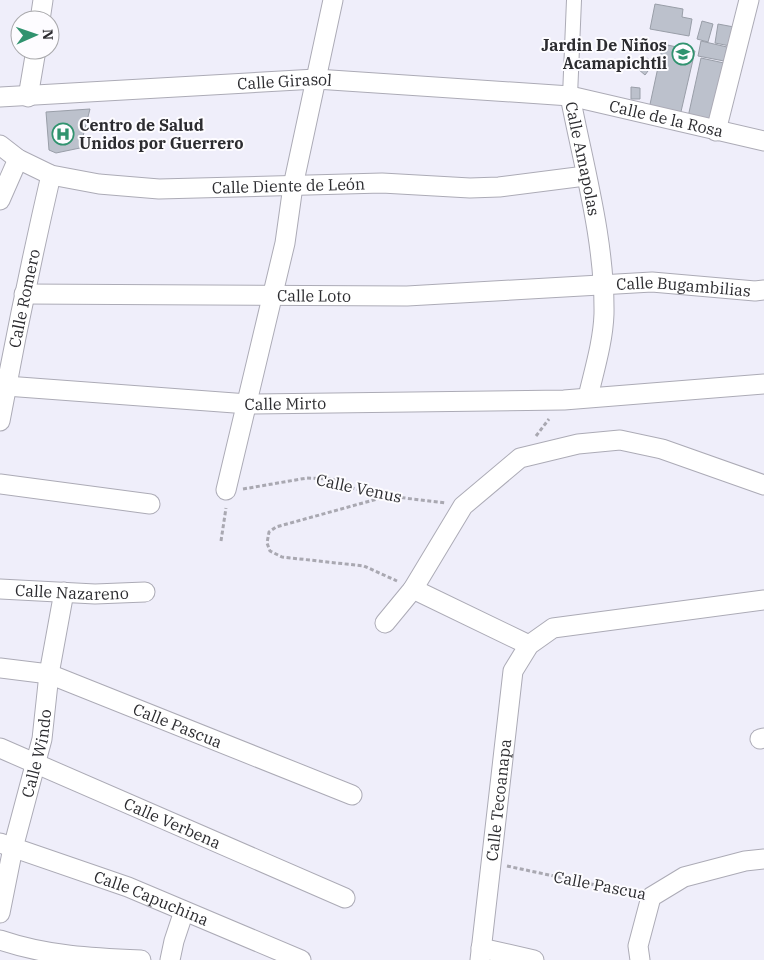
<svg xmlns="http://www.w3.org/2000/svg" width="764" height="960" viewBox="0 0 764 960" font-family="'IBM Plex Serif',serif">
<rect width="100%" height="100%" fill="#efeefa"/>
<path fill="#bcc1cc" stroke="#999ea8" d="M655 4 683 9 682 17 692 19 689 36 650 29Z
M702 21 713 24 708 42 697 39Z
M718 24 734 27 730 46 715 43Z
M701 41 727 47 724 61 698 56Z
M663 44 695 51 680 116 649 109Z
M647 58 654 63 645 75 638 69Z
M701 58 724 63 711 122 688 117Z
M631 87 640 88V99H631Z
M90 109 80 148 56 153 49 150 46 112Z"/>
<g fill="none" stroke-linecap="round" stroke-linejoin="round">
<g stroke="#acabb6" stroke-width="16">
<path id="pedestrian" d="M570 96 574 0"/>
</g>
<g stroke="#acabb6" stroke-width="21">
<g id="minor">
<path d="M40 20 43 0"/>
<path id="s1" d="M570 96C584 168 605 241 604 314 603 342 594 371 588 397"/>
<path id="s2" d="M0 97 316 79 570 96 764 141"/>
<path d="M28 97 36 50"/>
<path d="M716 131 749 0"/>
<path id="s3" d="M0 145 18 159 51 175 99 184 159 189 382 183 470 188 499 187 585 176"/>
<path d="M0 200 18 159"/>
<path id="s4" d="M24 294 407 296 652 282 755 291 764 290"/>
<path id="s5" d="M6 386 248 404 564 400 764 384"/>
<path id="s6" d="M0 421C15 339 32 257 51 175"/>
<path d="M0 484 150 504"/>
<path d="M226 490 285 243 293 186 333 0"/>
<path id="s7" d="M0 589 95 594 145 592"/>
<path d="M413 589 529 645"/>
<path d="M385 623 413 589 463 506 520 458 578 444 620 440 662 449 764 485"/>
<path id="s8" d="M0 668 49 674 352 795"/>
<path d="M760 739 764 738"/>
<path id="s9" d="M0 748 345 898"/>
<path id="s10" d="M0 843 128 887 301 960"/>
<path id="s11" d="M0 913 13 848 42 739 49 674 64 592"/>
<path d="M0 940C47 956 92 958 141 960"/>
<path d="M481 948 534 960"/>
<path d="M170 960 174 941 184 911"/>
<path id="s12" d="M480 960 513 671 529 645 553 628 764 600"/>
<path d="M640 960 638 946 651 897 684 877 745 861 764 859"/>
</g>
</g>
<path stroke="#a9a8b1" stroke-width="3" stroke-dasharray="4 2.5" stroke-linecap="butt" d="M536 436 549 419
M243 489 307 478 333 479 348 487 388 496 446 503
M388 496 276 527 269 532 267 543 270 551 282 557 364 566 397 581
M221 541 226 508
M507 866 633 893"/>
<use href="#pedestrian" stroke="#fff" stroke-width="14"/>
<use href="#minor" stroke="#fff" stroke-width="19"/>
</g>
<defs>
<g id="school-ring" transform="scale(1.125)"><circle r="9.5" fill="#fdfcff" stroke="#30936f" stroke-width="1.5"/><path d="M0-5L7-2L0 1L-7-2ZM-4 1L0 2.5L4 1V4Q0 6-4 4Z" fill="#30936f"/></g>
<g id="hospital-ring" transform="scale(1.125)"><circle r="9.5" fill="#fdfcff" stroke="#30936f" stroke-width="1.5"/><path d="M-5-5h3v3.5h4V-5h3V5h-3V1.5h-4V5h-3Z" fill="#30936f"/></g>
</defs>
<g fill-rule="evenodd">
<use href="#school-ring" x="683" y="54"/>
<use href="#hospital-ring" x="63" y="134"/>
</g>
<g text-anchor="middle" stroke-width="4" stroke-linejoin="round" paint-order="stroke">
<g font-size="16" font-weight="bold" fill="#2c2c30" stroke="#fdfcff" text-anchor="end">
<text x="667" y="51">Jardin De Niños<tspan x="667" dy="18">Acamapichtli</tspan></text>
<text x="79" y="131" text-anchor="start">Centro de Salud<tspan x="79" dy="18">Unidos por Guerrero</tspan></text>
</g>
<g font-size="16" fill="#2c2c30" stroke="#fdfcff">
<text dy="6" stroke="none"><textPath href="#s2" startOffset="285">Calle Girasol</textPath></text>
<text dy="6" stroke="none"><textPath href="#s2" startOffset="670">Calle de la Rosa</textPath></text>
<text dy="6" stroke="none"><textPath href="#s1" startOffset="64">Calle Amapolas</textPath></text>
<text dy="6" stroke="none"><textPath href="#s3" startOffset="298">Calle Diente de León</textPath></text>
<text dy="6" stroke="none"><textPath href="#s4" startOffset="660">Calle Bugambilias</textPath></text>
<text dy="6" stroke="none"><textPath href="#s4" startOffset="290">Calle Loto</textPath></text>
<text dy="6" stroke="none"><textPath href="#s6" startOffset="125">Calle Romero</textPath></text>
<text dy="6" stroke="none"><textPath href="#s5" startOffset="280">Calle Mirto</textPath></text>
<text transform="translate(359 488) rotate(12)" y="6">Calle Venus</text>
<text dy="6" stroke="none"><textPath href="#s7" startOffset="72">Calle Nazareno</textPath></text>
<text dy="6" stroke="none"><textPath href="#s8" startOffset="188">Calle Pascua</textPath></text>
<text dy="6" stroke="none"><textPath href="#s11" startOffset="164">Calle Windo</textPath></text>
<text dy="6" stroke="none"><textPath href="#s12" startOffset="161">Calle Tecoanapa</textPath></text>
<text dy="6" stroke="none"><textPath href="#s9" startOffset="188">Calle Verbena</textPath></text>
<text transform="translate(600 885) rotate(11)" y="6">Calle Pascua</text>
<text dy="6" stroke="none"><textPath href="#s10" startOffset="161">Calle Capuchina</textPath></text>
</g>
</g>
<g transform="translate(35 35) rotate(88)"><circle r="24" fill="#fdfcff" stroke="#a9a9ac"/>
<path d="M0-4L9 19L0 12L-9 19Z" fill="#30936f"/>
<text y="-8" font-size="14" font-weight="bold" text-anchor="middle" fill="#2c2c30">N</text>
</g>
</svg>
